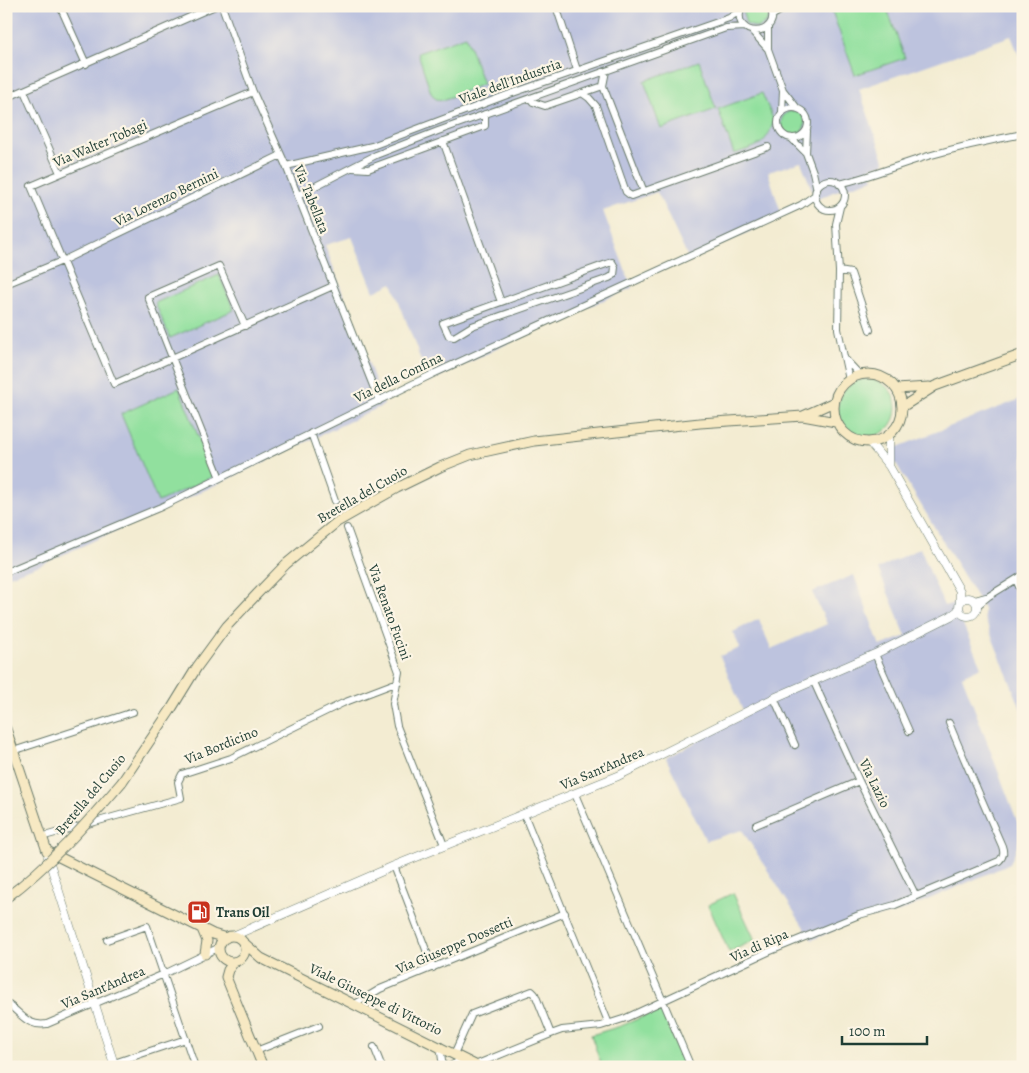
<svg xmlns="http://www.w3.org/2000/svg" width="1029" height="1073" viewBox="0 0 1029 1073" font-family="Alegreya,serif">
<rect width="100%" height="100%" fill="#fcf5e5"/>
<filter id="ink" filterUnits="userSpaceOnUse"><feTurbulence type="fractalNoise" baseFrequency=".02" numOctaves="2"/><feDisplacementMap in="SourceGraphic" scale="10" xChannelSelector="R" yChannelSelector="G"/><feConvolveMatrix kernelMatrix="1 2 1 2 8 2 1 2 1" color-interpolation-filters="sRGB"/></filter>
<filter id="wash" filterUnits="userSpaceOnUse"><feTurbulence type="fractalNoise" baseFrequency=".0096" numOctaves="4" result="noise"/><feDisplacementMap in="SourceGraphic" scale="20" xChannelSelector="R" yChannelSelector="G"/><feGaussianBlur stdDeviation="1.12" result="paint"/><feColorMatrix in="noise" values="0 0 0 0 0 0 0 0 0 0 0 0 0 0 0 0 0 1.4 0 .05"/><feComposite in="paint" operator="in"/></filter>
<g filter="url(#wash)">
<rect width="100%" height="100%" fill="#f3ecd2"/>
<path fill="#bdc3de" d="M6 6H1023V65L1011 36 859 89 885 163 870 168 873 179 833 192 816 200 801 162 768 172 782 216 689 260 657 192 603 211 632 288 545 325 429 382 392 283 374 292 352 237 325 245 384 405 190 497 40 565 6 577V127L9 125 6 119Z
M1023 398V714L984 617V609L895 462V448Z
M920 548 944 606 954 603 981 667 962 676 1022 834 1010 864 897 913 857 920 812 940 742 830 706 841 666 758 745 716 720 656 740 648 733 632 759 619 771 649 827 624 812 592 854 575 880 646 906 636 878 569Z"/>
<path fill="#91e09e" stroke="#588e69" d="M746 6H766L769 16 766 23 757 28 746 24 743 13Z
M844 6H886L905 58 855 75 832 11Z
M466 36 483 84 443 100 436 99 431 93 418 53Z
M699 61 716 109 661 129 644 81Z
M762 93 774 121C764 148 759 145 734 154L718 109Z
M781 123a12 12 0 1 1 24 0a12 12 0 1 1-24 0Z
M219 275 234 310 170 338 155 303Z
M838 408a29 29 0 1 1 58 0a29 29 0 1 1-58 0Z
M179 388 214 476 158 502 121 414Z
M733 893 755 940 729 952 708 905Z
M661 1009 686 1067H588L600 1061 591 1035 621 1026Z"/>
</g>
<g filter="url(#ink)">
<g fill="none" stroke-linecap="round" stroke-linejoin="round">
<g stroke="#697a6b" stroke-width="8">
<path id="minor" d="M60 6 86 64
M222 6 253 92 286 166 379 401
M556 6 577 70
M742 6C728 39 784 39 770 6
M773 15 788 6
M752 31 768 49V26
M768 49 783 90
M603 86 644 192
M24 91 60 173
M253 92 31 186 114 384 333 286
M582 93 589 98 596 106 626 192 631 196 768 147
M6 98 215 6
M530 98 533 102 545 106 603 86 606 71
M778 123a15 15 0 1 1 30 0a15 15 0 1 1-30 0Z
M782 112 783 90 797 108
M807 131 806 153 813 172 817 190
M791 138 806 153
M443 141 501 302
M286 166 372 146 507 95 729 18 740 11
M353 168 368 169 485 126V114
M815 195a15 15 0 1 1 30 0a15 15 0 1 1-30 0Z
M839 184C869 177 898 165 928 156 959 147 991 140 1023 134
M298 195 376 155 438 131 726 28 745 27
M840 207 836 224 839 271 838 329 849 380
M612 262 615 267 614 275 609 278 472 326 454 337 449 336 443 323Z
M839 271 851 273 870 330
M6 284 62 261 281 155
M846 360 860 375
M1021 409 1023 411
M311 433 335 501
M220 478 148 297 219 266 245 326
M347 528 399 672 393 704 397 726 444 845
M6 572 161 507 435 373 801 205 815 195
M1016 580 1023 595
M975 600 986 597
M978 605 989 596 1023 575
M875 654 909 731
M813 680 859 781 916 896
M774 698 795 745
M13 751 133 712
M575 794 691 1067
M524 814 609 1024
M756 825 859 781
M41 837 181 798 178 782 182 774 231 758 343 703 398 682
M394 866 433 968
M107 940 147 926 195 1067
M6 1003C22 1013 26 1027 47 1024L164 974 220 947
M355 1004 380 989 565 913
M440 1046 443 1067
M374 1047 382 1067
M256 1051 319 1026
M454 1054 472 1014 532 991 535 994 551 1034
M114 1063 186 1039
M475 1065 551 1034 562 1030 601 1026 626 1018 768 952 859 915 895 905 999 861C1004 856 1004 852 1002 846 984 805 966 764 949 723
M448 1067 464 1059"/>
</g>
<g stroke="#697a6b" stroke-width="9">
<path id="tertiary" d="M889 435V466
M870 443 889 466 960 591V603
M959 607a9 9 0 1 1 18 0a9 9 0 1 1-18 0Z
M48 857 115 1067
M233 936 394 866 618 776 774 698 875 654 951 616 959 610"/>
</g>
<g stroke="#697a6b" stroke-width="11">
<path id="secondary" d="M834 408a34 34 0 1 1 68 0a34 34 0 1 1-68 0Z
M896 389 929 387
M902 407 935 386 1023 354
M803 416 834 402
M6 729 47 851 213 934 226 938
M122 782 170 711 197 667 227 626 257 594 286 564 337 522 397 488 440 467 470 455 534 441 700 423 803 416 836 422
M202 929 207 941 205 954
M219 949a13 13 0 1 1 26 0a13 13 0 1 1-26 0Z
M243 942 261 958 479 1067
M234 962 228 970 226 977 263 1067"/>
</g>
<use href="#minor" stroke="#fff" stroke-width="6"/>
<use href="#tertiary" stroke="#fff" stroke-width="8"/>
<use href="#secondary" stroke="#f7e9c3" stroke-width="9"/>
<g stroke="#697a6b" stroke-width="11" stroke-linecap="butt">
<path id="secondary-bridge" d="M6 898C50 865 87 823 122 782"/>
</g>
<use href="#secondary-bridge" stroke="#f7e9c3" stroke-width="9"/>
</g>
</g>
<defs>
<g id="fuel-square" transform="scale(1.25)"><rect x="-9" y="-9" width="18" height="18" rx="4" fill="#c8321e" stroke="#fcf5e5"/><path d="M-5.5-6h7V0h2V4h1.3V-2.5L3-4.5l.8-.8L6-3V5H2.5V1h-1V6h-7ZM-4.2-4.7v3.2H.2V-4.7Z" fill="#fff"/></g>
</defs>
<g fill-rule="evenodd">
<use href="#fuel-square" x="199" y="912"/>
</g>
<g text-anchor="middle" stroke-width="4.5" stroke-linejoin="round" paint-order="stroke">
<g font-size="14" fill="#1f3d34" stroke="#fcf5e5">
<text transform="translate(510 81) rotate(-20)" y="5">Viale dell'Industria</text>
<text transform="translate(100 143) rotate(-23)" y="5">Via Walter Tobagi</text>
<text transform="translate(166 197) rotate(-26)" y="5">Via Lorenzo Bernini</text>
<text transform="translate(312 199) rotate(68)" y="5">Via Tabellata</text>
<text transform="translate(398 377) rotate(-26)" y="5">Via della Confina</text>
<text transform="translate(362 494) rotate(-30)" y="5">Bretella del Cuoio</text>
<text transform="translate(390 612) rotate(70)" y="5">Via Renato Fucini</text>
<text transform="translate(221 745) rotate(-22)" y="5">Via Bordicino</text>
<text transform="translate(602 768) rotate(-23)" y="5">Via Sant'Andrea</text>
<text transform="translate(875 783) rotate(64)" y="5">Via Lazio</text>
<text transform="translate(90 794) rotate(-50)" y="5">Bretella del Cuoio</text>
<text transform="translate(454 945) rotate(-23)" y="5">Via Giuseppe Dossetti</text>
<text transform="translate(759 945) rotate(-24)" y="5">Via di Ripa</text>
<text transform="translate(103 987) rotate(-23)" y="5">Via Sant'Andrea</text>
<text transform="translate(376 999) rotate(26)" y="5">Viale Giuseppe di Vittorio</text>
</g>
<g font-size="14" font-weight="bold" fill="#1f3d34" stroke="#fcf5e5" text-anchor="start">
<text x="216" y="917">Trans Oil</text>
</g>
</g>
<rect width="1029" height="1073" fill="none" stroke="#fcf5e5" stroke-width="25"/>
<path d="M842 1036v8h85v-8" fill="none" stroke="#1f3d34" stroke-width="2.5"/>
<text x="849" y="1036" font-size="15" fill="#1f3d34" stroke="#fcf5e5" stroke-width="4" paint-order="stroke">100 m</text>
</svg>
